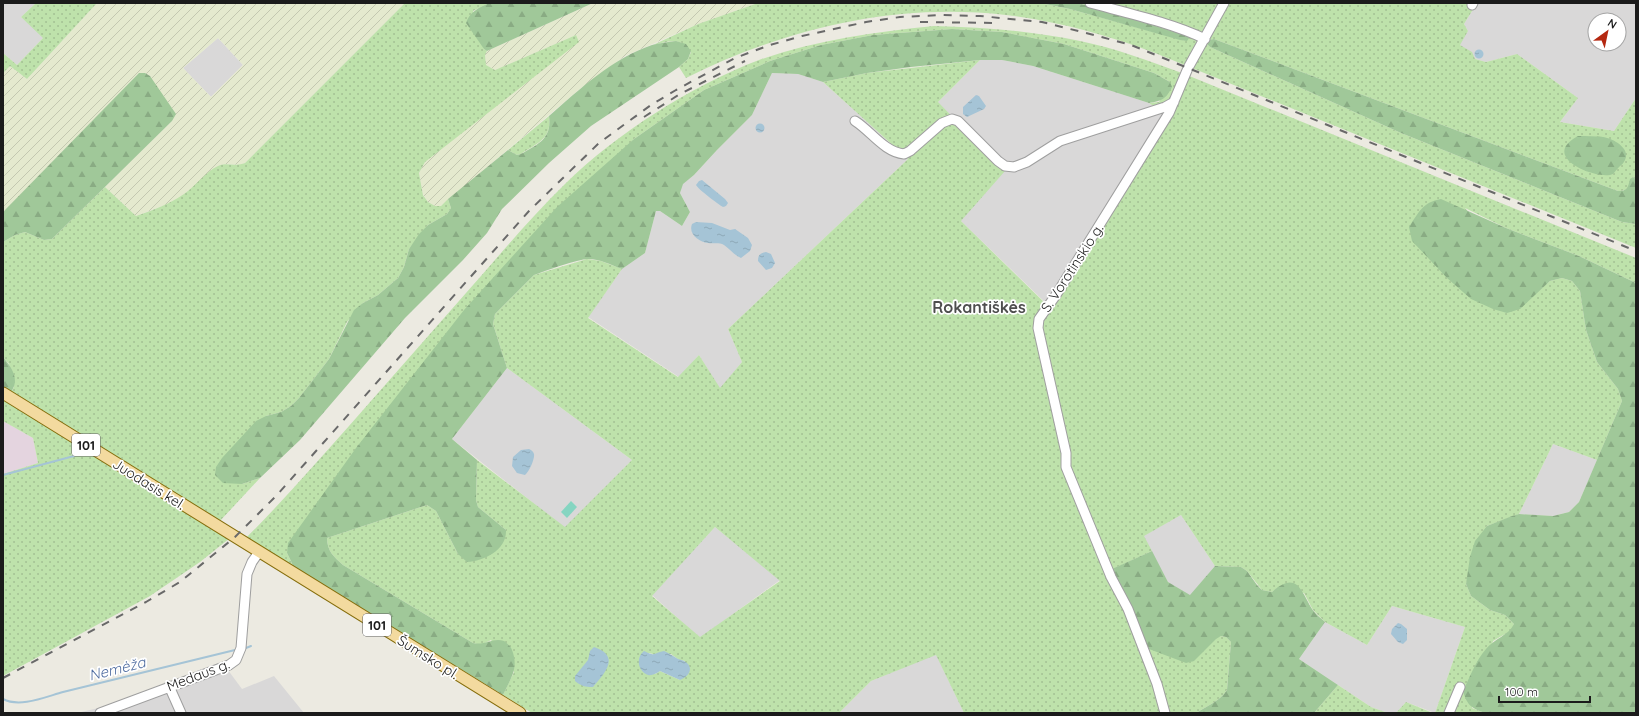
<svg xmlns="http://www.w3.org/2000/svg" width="1639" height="716" viewBox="0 0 1639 716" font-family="Quicksand,sans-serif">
<defs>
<pattern id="farmland-furrows" width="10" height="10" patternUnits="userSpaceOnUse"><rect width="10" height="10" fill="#e4e9ce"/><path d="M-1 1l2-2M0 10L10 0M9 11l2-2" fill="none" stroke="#c3c7b0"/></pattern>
<pattern id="grass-dots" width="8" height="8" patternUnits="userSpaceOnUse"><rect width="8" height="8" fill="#bee2ab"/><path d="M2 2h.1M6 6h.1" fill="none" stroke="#a3c193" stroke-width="1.8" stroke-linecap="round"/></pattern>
<pattern id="forest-firs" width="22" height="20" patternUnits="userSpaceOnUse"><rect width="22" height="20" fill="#a0c899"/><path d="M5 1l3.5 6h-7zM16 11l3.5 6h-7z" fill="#89ab83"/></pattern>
<pattern id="water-ripples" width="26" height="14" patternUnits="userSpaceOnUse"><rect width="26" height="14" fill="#a5c4d6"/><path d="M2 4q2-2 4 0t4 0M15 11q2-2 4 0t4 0" fill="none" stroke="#8da8b7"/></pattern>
</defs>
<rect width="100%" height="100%" fill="#eceae1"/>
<path fill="#d9d8d8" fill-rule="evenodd" d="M3 3H36L21 17 44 37 17 65 3 53Z
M1477 3H1636V98L1614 131 1560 122 1578 98 1517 54 1486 62 1475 59 1459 44 1468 31 1464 24ZM1595 20H1619V44H1595Z
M218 38 243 65 211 97 183 68Z
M980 60H1002L1033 66 1149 103 1164 112 1119 199 1050 307 961 221 938 102Z
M772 73 798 74 823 82 908 159 728 329 742 362 720 389 699 355 679 377 588 317 622 269 645 253 656 211H660L682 226 690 212 680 193 682 184 694 175 717 150 752 115Z
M507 368 632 460 565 528 452 439Z
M1553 444 1597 460 1579 502 1569 512 1553 516 1519 514Z
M1181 515 1215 566 1190 596 1168 582 1143 536Z
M715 527 780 580 700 638 652 595Z
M1392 606 1465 627 1435 713 1406 702 1396 713H1388L1371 707 1299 659 1325 622 1367 645Z
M936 654 964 713H839L871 681Z
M222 662 242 689 274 676 304 713H77L103 707Z"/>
<path fill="#e4d4df" d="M3 421 33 438 38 463 3 474Z"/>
<path fill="url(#farmland-furrows)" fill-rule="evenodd" d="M97 3H405L245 163 241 165 227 164 220 165 186 193 173 202 136 216 105 187 172 121 150 76 145 73H139L3 213V73L10 66 27 79ZM218 38 243 65 211 97 183 68Z
M593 3H758L698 24 625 56 581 88 441 206H435L428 202 423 194 419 173 425 162 576 35 495 70 486 65 485 55 487 51Z"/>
<path fill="url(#grass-dots)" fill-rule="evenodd" d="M36 3H97L27 79 10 66 3 73V53L17 65 43 38 21 17Z
M405 3H489L473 11 484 49 487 51 485 55 486 65 495 70 576 35 579 42 425 162 419 173 423 195 428 202 435 206H441L448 199 451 208 447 214 428 225 409 249 404 267 398 278 378 295 363 303 347 322 329 359 299 398 291 406 281 412 266 416 242 484 260 478 219 522 87 441 11 392 14 387 9 364 3 357V242L15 235 25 232 44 240 52 239 105 187 136 216C153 210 170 204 184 194 196 186 205 172 218 166 227 162 236 167 245 163Z
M758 3H1040L1070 9 1186 41 1098 8 1076 3H1477L1464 24 1468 31 1460 45 1472 52 1475 59 1486 62 1517 54 1578 98 1560 122 1614 131 1636 98V179L1633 177C1629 186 1629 191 1618 191L1214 39 1209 40 1207 44 1210 47 1401 133 1622 222 1636 224V248L1155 53C1107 35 1057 21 1006 15 895 2 784 29 686 78L679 67 688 59 691 52C681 36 668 42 653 45L698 24Z
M934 26C984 27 1030 31 1080 41 1115 48 1149 61 1182 73L1636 258V283L1579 256 1506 228 1465 208 1536 293 1550 281 1562 278 1572 281 1580 291 1586 330 1597 362 1618 389 1622 401 1597 460 1553 444 1519 514 1487 526 1466 584 1471 596 1490 610 1505 615 1514 624 1512 630 1493 641 1472 708 1485 713H1435L1465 627 1392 606 1367 645 1325 622 1313 610 1304 593 1277 588 1272 592 1262 590 1247 571 1241 567 1215 566 1181 515 1144 536 1152 551 1113 569 1216 638 1221 636 1226 637 1231 642 1227 690C1220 701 1207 706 1196 713H964L936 655 871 681 839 713H532L503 695 514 672 491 640 481 645 473 643 343 565C334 557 327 551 327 538L427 505 436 511 458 554 506 530 478 507 476 500 477 460 565 527 632 460 507 368 493 324 495 314 534 275 587 259 601 261 622 269 588 318 678 377 699 355 720 388 742 362 728 329 908 159 823 82 867 73 980 60 938 102 1005 171 961 221 1049 307 1119 199 1164 113 1149 103 1159 102 1170 82 1154 73 1064 44 1002 32 952 29 873 35 821 45 770 61 704 90 634 139 287 553 294 567 246 538C282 502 315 464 349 426 388 382 427 337 466 293 499 256 530 218 565 184 617 133 691 86 759 60 816 40 874 32 934 26ZM715 527 780 581 700 637 652 596ZM649 653 657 655 671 654 679 660 685 661 680 680 660 671 655 674 639 661 640 657Z
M549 116C552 139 538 143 521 154L517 155 508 150Z
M3 400 230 538 200 562 150 596 3 676V474L38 463 33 438 3 421Z
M1338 685 1371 707 1388 713H1314Z
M1406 702 1433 713H1396Z"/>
<path fill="url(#forest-firs)" d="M489 3H593L487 51 484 49 466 23C470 11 479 8 489 3Z
M1040 3H1076L1098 8 1190 37 1187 41 1180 40 1070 9Z
M952 29 1002 32 1064 44 1154 73 1170 82 1172 87C1166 99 1162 101 1149 103L1033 66 1002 60H980L911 67 867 73 823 82 798 74 772 73 752 115 717 150 694 175 683 184 680 193 690 212 682 226 660 211H656L645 253 622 269C611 265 600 259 588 259 578 259 545 271 534 275L495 314 493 324 507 368 452 439 477 460 476 500 478 507 506 530C507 550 484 561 467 562L458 554 436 511 427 505 327 538C327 551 334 557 343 565L473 643C485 646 493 637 504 641 507 643 511 647 512 650 519 668 511 678 503 695L294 567 287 553 288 543 356 448 464 310 557 207 634 139 704 90 770 61 821 45 873 35Z
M1214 39 1618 191C1627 191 1628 188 1630 179L1633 177 1636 179V224L1622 222 1401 133 1210 47 1207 44 1208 40Z
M676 41 686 44 691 51 688 59 679 67 591 126 549 163 502 209 487 233 463 260 405 318 300 440 260 478 242 484 223 483 215 475 216 467 222 458 256 421 266 416 281 412 291 406 299 398 329 359 354 310 363 303 378 295 398 278 404 267 409 249 419 234 428 225 447 214 451 208 448 199 508 150 517 155 521 154C538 144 552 139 549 116 580 89 613 58 652 45 659 43 668 42 676 41Z
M139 73H145L150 76 176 114 172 121 52 239 44 240 25 232 15 235 3 242V213L5 210Z
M1578 136C1586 136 1595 136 1603 137 1612 138 1631 148 1625 160 1624 163 1621 165 1619 167 1617 169 1615 172 1613 174 1600 181 1537 158 1578 136Z
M1441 199 1506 228 1579 256 1636 283V713H1485C1471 708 1467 705 1463 691 1470 677 1476 660 1486 649 1494 639 1509 635 1514 624L1505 615 1490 610 1471 596 1466 584 1470 557 1475 541 1487 526 1512 516 1519 514 1553 516 1569 512 1579 502 1622 401 1618 389 1597 362 1586 330 1580 291 1572 281 1562 278 1550 281 1520 309 1507 313 1493 309 1471 299 1447 278 1412 241 1409 227C1419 212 1423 202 1441 199Z
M3 357C12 368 20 379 11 392L3 386Z
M1152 551 1168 582 1190 595 1215 566 1241 567 1247 571 1257 585 1262 590 1272 592C1297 570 1301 591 1312 609 1315 614 1321 618 1325 622L1299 659 1338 685 1314 713H1196C1207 706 1220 701 1227 690L1231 642 1226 637 1221 636 1216 639 1194 661 1186 663 1149 649 1112 569Z"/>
<path fill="#85d5c1" d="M571 501 577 507 567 518 561 512Z"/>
<path fill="url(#water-ripples)" d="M1474.5 54a4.5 4.5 0 1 1 9 0a4.5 4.5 0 1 1-9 0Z
M976 95 979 96 986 106 984 109 967 117 963 114V107Z
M755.5 128a4.5 4.5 0 1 1 9 0a4.5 4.5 0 1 1-9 0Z
M702 180 725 199 728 203 726 206 723 207C718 204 699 190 696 185L699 181Z
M696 222 712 223 730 230 735 229 748 238 752 245 750 251 741 258C734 255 730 249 724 245 719 242 713 244 708 243 699 242 688 234 692 224Z
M766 252 771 254 775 263 772 268 766 270 758 261C758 254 761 253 766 252Z
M529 449C531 450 533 451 534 454 535 459 529 472 525 475L517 473 512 466 513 457 521 450Z
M1398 623 1401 624 1407 629V640L1403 644 1398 642 1391 634 1392 629Z
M594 647C621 656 605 673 593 687 585 687 581 686 575 681V676L588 660 590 651Z
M644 651C656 657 653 653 664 651 669 653 673 656 678 659 680 660 683 660 684 661 695 667 689 677 680 680L660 671C657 673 652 676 648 675 637 671 636 657 644 651Z"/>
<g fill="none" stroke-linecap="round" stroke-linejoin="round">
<path stroke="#a5c4d6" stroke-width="2" d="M3 475 74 456
M246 648 251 646
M3 699C20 708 45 697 63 692L235 650"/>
<g stroke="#9f9f9f" stroke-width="11">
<path id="minor" d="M1090 3C1127 13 1172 23 1205 39
M1472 5 1473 3
M855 121C871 131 884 152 904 154L910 151 942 123 952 119 958 121 998 161 1005 166 1014 167 1027 162 1060 141 1165 107 1174 102
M169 686 181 713
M100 713 229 665 236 660 241 648 247 574 252 562 259 552
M1165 713 1157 684 1128 609 1111 577 1066 467V453L1038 328 1039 319 1056 295 1169 113 1188 68 1224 3
M1449 713 1460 687"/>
</g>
<g stroke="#866e0c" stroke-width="13">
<path id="major" d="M3 393 520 713"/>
</g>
<use href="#minor" stroke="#fff" stroke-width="9"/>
<use href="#major" stroke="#f3da9f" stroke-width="11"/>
<path stroke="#696969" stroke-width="2" stroke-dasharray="8 8" stroke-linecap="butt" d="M920 22 998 23
M644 117 680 94 745 61
M3 678 146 602 180 582 235 537 277 495 529 211 599 143 651 105 676 90 735 58 770 45 802 36 866 22 900 17 941 15 980 16 1042 22 1094 35 1131 45 1188 68 1636 251"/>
</g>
<g text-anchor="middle" stroke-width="3.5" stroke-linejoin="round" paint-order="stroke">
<g fill="#fff" stroke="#5f5f5f" stroke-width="1">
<rect x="72" y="434" width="28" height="22" rx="3"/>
<rect x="363" y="614" width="28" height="22" rx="3"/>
</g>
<g font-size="13" font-weight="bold" fill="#1b1b1b">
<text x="86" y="450">101</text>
<text x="377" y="630">101</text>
</g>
<g font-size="14" fill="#1b1b1b" stroke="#fff">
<text transform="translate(1072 268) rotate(-57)" y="5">S. Vorotinskio g.</text>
<text transform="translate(149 484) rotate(32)" y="5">Juodasis kel.</text>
<text transform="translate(428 657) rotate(32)" y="5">Šumsko pl.</text>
<text transform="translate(198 675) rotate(-21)" y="5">Medaus g.</text>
</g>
<g font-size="15" font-style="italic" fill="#516ea1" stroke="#fff">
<text transform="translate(117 669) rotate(-14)" y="5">Nemėža</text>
</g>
<g font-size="16" font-weight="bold" fill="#4e4e4e" stroke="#fff">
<text x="979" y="313">Rokantiškės</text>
</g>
</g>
<rect width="1639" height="716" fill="none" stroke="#1b1b1b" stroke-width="8"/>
<g transform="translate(1607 32) rotate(33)"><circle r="19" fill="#ffffff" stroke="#a4a4a4"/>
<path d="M0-3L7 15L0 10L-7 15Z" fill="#b52811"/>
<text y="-6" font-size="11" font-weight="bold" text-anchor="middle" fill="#1b1b1b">N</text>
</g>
<path d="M1499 696v6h91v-6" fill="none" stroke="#1b1b1b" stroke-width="2"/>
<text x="1505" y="696" font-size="12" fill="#1b1b1b" stroke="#ffffff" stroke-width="3" paint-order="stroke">100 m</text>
</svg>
